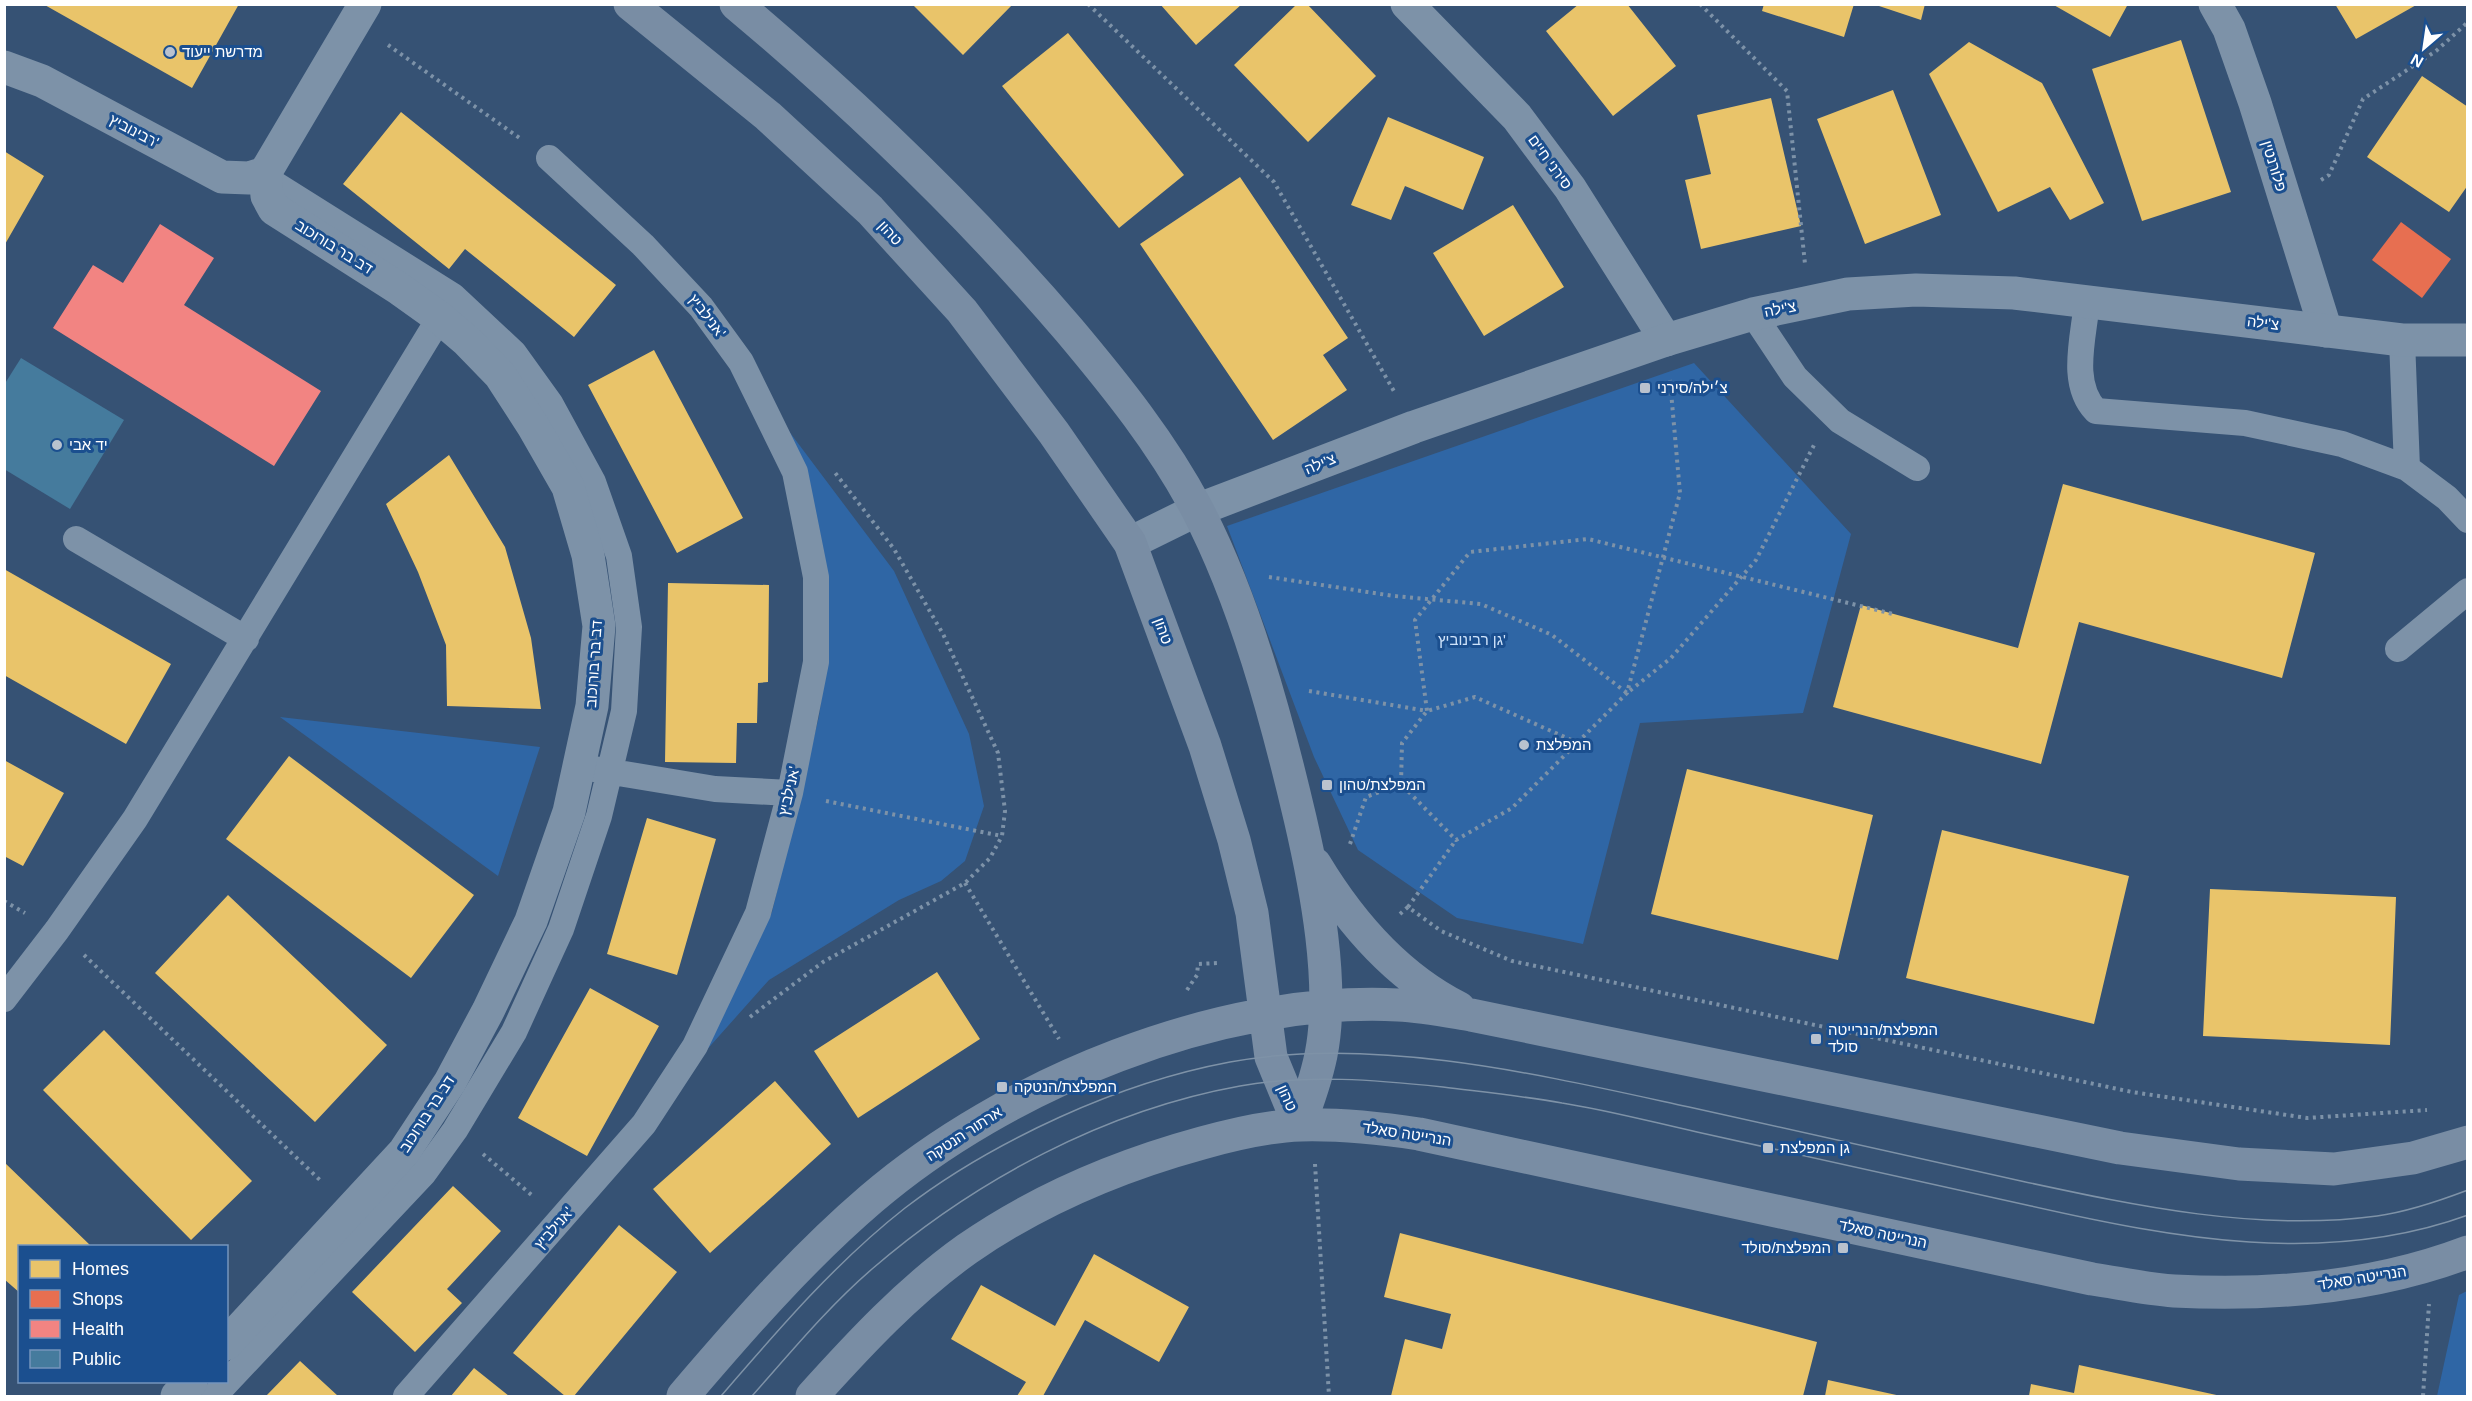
<svg xmlns="http://www.w3.org/2000/svg" width="2472" height="1401" viewBox="0 0 2472 1401" font-family="Arial,'Noto Sans Hebrew',sans-serif">
<rect width="100%" height="100%" fill="#365274"/>
<path fill="#2f66a5" d="M1694 363 1851 534 1803 713 1640 723 1583 944 1457 918 1358 850 1314 757 1227 526Z
M776 414 894 571 969 734 984 806 965 861 941 881 899 900 769 980 703 1054 772 912 819 716 829 644 821 546Z
M280 717 540 747 498 876Z
M2467 1291V1396H2437L2459 1295Z"/>
<path fill="#e9c46a" d="M43 4H239L192 88Z
M912 4H1013L963 55Z
M1160 4H1242L1196 45Z
M1297 4H1307L1376 76 1308 142 1234 65Z
M1579 4H1627L1676 66 1613 116 1546 31Z
M1764 4H1854L1844 37 1762 11Z
M1873 4H1925L1921 20Z
M2052 4H2128L2110 37Z
M2335 4H2418L2356 39Z
M1068 33 1184 175 1119 228 1002 86Z
M2181 40 2231 192 2142 221 2092 69Z
M1969 42 2042 83 2104 203 2070 220 2050 187 1998 212 1929 74Z
M2422 76 2468 107V185L2449 212 2367 157Z
M1893 90 1941 215 1865 244 1817 119Z
M1771 98 1801 226 1701 249 1685 180 1711 174 1697 115Z
M401 112 616 285 574 337 465 249 449 269 343 184Z
M1388 117 1484 157 1463 210 1405 186 1391 220 1351 205Z
M4 151 44 176 4 246Z
M1240 177 1348 338 1323 355 1347 390 1273 440 1140 244Z
M1513 205 1564 287 1484 336 1433 253Z
M654 350 743 518 677 553 588 385Z
M449 455 505 547 531 638 541 709 447 706 446 645 418 572 386 504Z
M2063 484 2315 553 2282 678 2079 622 2041 764 1833 707 1861 605 2018 648Z
M4 569 171 664 126 744 4 675Z
M668 583 769 585 768 682 758 683 757 723H737L736 763 665 762Z
M289 756 474 895 411 978 226 839Z
M4 760 64 793 23 866 4 856Z
M1687 769 1873 815 1838 960 1651 914Z
M647 818 716 839 677 975 607 954Z
M1942 830 2129 876 2094 1024 1906 978Z
M2210 889 2396 897 2390 1045 2203 1036Z
M228 895 387 1045 315 1122 155 973Z
M937 972 980 1039 858 1118 814 1051Z
M590 988 659 1026 587 1156 518 1118Z
M104 1030 252 1181 191 1240 43 1090Z
M775 1081 831 1144 710 1253 653 1189Z
M4 1162 91 1246H20V1293L4 1279Z
M453 1186 501 1231 447 1289 462 1303 415 1352 352 1292Z
M619 1225 677 1272 574 1396H565L513 1353Z
M1400 1233 1817 1342 1803 1396H1391L1405 1339 1442 1349 1451 1314 1384 1297Z
M1094 1254 1189 1307 1159 1362 1085 1320 1043 1396H1017L1026 1382 951 1339 981 1285 1055 1326Z
M300 1361 338 1396H266Z
M2079 1365 2221 1396H2029L2031 1384 2074 1393Z
M474 1368 509 1396H451Z
M1828 1380 1901 1396H1825Z"/>
<path fill="#e76f51" d="M2401 222 2451 259 2422 298 2372 260Z"/>
<path fill="#f28482" d="M160 224 214 258 184 305 321 391 274 466 53 328 93 265 123 283Z"/>
<path fill="#457b9d" d="M21 358 124 420 70 509 4 469V385Z"/>
<g fill="none" stroke-linecap="round" stroke-linejoin="round">
<path stroke="#7d92a8" stroke-width="4" stroke-dasharray="3 4.5" stroke-linecap="butt" d="M1088 4 1274 182 1395 393
M1700 4 1787 91 1805 264
M388 45 521 139
M2321 180 2329 175 2363 99 2436 51 2468 22
M1269 577 1394 596 1481 604 1552 635 1627 693 1671 658 1756 560 1814 445
M1309 691 1427 711 1415 620 1470 552 1588 539 1893 614
M1578 743 1475 697 1427 711 1402 743 1401 784 1456 840 1512 808 1627 693 1680 493 1670 380
M826 801 1002 836
M1350 844 1366 797 1401 784
M965 883 1059 1039
M4 901 25 913
M1408 907 1456 840
M1400 914 1408 907 1441 931 1512 961 2132 1092 2307 1118 2427 1110
M84 955 322 1182
M1187 990 1197 975 1198 964 1218 963
M750 1017 823 962 965 883 990 858 1002 836 1005 811 998 753 943 634 894 549 833 470
M483 1154 534 1197
M1315 1164 1329 1396
M2423 1396 2429 1304"/>
<path stroke="#7d92a8" stroke-width="26" d="M2087 301C2084 337 2069 383 2096 411L2245 423 2342 444 2407 468 2447 498 2468 520
M1753 314 1795 377 1840 421 1917 468
M2402 340 2407 468
M76 539 246 639
M2398 649 2468 591
M594 769 715 789 790 793
M4 999 57 930 135 819 448 304
M214 1396 424 1173 455 1130 514 1032 561 929 599 816 624 711 629 627 619 556 593 482 550 403 514 353 453 296 270 181 265 173
M406 1396 644 1124 695 1046 758 913 790 793 816 662V577L795 472 741 362 701 307 643 245 549 158"/>
<path stroke="#7d92a8" stroke-width="33" d="M1407 4 1517 117 1570 188 1666 340
M2215 4 2229 29 2255 103 2326 331"/>
<path stroke="#7d92a8" stroke-width="33" d="M4 67 42 81 222 177 249 178 265 173
M1130 543 1197 510 1414 427 1666 340 1753 314 1848 294 1916 290 2014 293 2402 340H2468
M226 1344 404 1152 450 1082 488 1011 531 921 569 812 592 706 599 626 588 555 568 487 533 426 500 375 467 341 440 318 398 288 274 209 267 196 265 173 365 4
M177 1396 191 1382"/>
<path stroke="#798da4" stroke-width="33" d="M630 4 768 116 870 210 962 311 1054 433 1130 543 1205 746 1234 840 1252 913 1271 1057 1299 1125
M736 4C855 104 968 212 1069 330 1116 386 1162 443 1197 509 1245 601 1276 716 1300 818 1316 887 1335 985 1321 1055 1316 1079 1308 1102 1299 1125
M1315 864C1350 922 1398 977 1459 1008
M683 1396C742 1327 801 1259 871 1199 1005 1084 1219 996 1398 1005 1422 1006 1447 1011 1471 1015L2120 1148 2239 1164 2334 1169 2413 1158 2468 1142
M812 1396C859 1344 908 1291 967 1249 1039 1199 1118 1166 1202 1143 1234 1134 1267 1126 1301 1125 1340 1124 1379 1128 1419 1134L2092 1279C2119 1283 2146 1289 2174 1291 2271 1296 2376 1287 2468 1252"/>
<path stroke="#7e92a7" stroke-width="1.5" d="M721 1396C778 1330 836 1262 905 1208 953 1171 1005 1142 1060 1117 1115 1092 1171 1073 1230 1062 1376 1035 1546 1076 1689 1107 1799 1132 1910 1156 2021 1181 2137 1206 2258 1232 2377 1216 2407 1212 2439 1201 2468 1190
M752 1396C791 1352 828 1307 872 1269 975 1180 1106 1110 1240 1086 1307 1074 1377 1080 1443 1087 1483 1092 1523 1096 1562 1103 1607 1110 1652 1122 1697 1132 1809 1157 1920 1182 2031 1206 2173 1238 2326 1267 2468 1215"/>
</g>
<g fill="#b9c2ce" stroke="#1b4f8f" stroke-width="2">
<circle cx="170" cy="52" r="6"/>
<rect x="1639" y="382" width="12" height="12" rx="3"/>
<circle cx="57" cy="445" r="6"/>
<circle cx="1524" cy="745" r="6"/>
<rect x="1321" y="779" width="12" height="12" rx="3"/>
<rect x="1810" y="1033" width="12" height="12" rx="3"/>
<rect x="996" y="1081" width="12" height="12" rx="3"/>
<rect x="1762" y="1142" width="12" height="12" rx="3"/>
<rect x="1837" y="1242" width="12" height="12" rx="3"/>
</g>
<g text-anchor="middle" stroke-width="6" stroke-linejoin="round" paint-order="stroke">
<g font-size="15" fill="#fff" stroke="#1b4f8f" text-anchor="start">
<text x="182" y="57">מדרשת ייעוד</text>
<text x="1657" y="393">צ׳ילה/סירני</text>
<text x="69" y="450">יד אבי</text>
<text x="1536" y="750">המפלצת</text>
<text x="1339" y="790">המפלצת/טהון</text>
<text x="1828" y="1035">המפלצת/הנרייטה<tspan x="1828" dy="17">סולד</tspan></text>
<text x="1014" y="1092">המפלצת/הנטקה</text>
<text x="1780" y="1153">גן המפלצת</text>
<text x="1831" y="1253" text-anchor="end">המפלצת/סולד</text>
</g>
<g font-size="15" fill="#fff" stroke="#1b4f8f">
<text transform="translate(134 131) rotate(28)" y="5">רבינוביץ'</text>
<text transform="translate(1550 162) rotate(54)" y="5">סירני חיים</text>
<text transform="translate(2274 166) rotate(73)" y="5">פלורנטין</text>
<text transform="translate(890 233) rotate(47)" y="5">טהון</text>
<text transform="translate(334 247) rotate(32)" y="5">דב בר בורוכוב</text>
<text transform="translate(1780 309) rotate(-11)" y="5">צ'ילה</text>
<text transform="translate(707 316) rotate(52)" y="5">אנילביץ'</text>
<text transform="translate(2263 323) rotate(7)" y="5">צ'ילה</text>
<text transform="translate(1320 464) rotate(-23)" y="5">צ'ילה</text>
<text transform="translate(1163 631) rotate(70)" y="5">טהון</text>
<text transform="translate(594 664) rotate(-86)" y="5">דב בר בורוכוב</text>
<text transform="translate(789 791) rotate(-77)" y="5">אנילביץ'</text>
<text transform="translate(1287 1098) rotate(66)" y="5">טהון</text>
<text transform="translate(427 1114) rotate(-57)" y="5">דב בר בורוכוב</text>
<text transform="translate(964 1134) rotate(-33)" y="5">ארתור הנטקה</text>
<text transform="translate(1407 1134) rotate(9)" y="5">הנרייטה סאלד</text>
<text transform="translate(554 1228) rotate(-49)" y="5">אנילביץ'</text>
<text transform="translate(1883 1234) rotate(12)" y="5">הנרייטה סאלד</text>
<text transform="translate(2362 1278) rotate(-9)" y="5">הנרייטה סאלד</text>
</g>
<g font-size="15" fill="#cfe3fa" stroke="#1b4f8f">
<text x="1472" y="645">גן רבינוביץ'</text>
</g>
</g>
<rect width="2472" height="1401" fill="none" stroke="#ffffff" stroke-width="12"/>
<rect x="18" y="1245" width="210" height="138" fill="#1b4f8f" stroke="#7695bc" stroke-width="1.5"/>
<rect x="30" y="1260" width="30" height="18" fill="#e9c46a" stroke="#7695bc" stroke-width="1.5"/>
<text x="72" y="1275" font-size="18" fill="#ffffff">Homes</text>
<rect x="30" y="1290" width="30" height="18" fill="#e76f51" stroke="#7695bc" stroke-width="1.5"/>
<text x="72" y="1305" font-size="18" fill="#ffffff">Shops</text>
<rect x="30" y="1320" width="30" height="18" fill="#f28482" stroke="#7695bc" stroke-width="1.5"/>
<text x="72" y="1335" font-size="18" fill="#ffffff">Health</text>
<rect x="30" y="1350" width="30" height="18" fill="#457b9d" stroke="#7695bc" stroke-width="1.5"/>
<text x="72" y="1365" font-size="18" fill="#ffffff">Public</text>
<g transform="translate(2424 48) rotate(209)" stroke="#1b4f8f" stroke-width="4.5" paint-order="stroke">
<path d="M0-4.5L10 22L0 15L-10 22Z" fill="#ffffff"/>
<text y="-9" font-size="16" font-weight="bold" text-anchor="middle" fill="#ffffff">N</text>
</g>
</svg>
